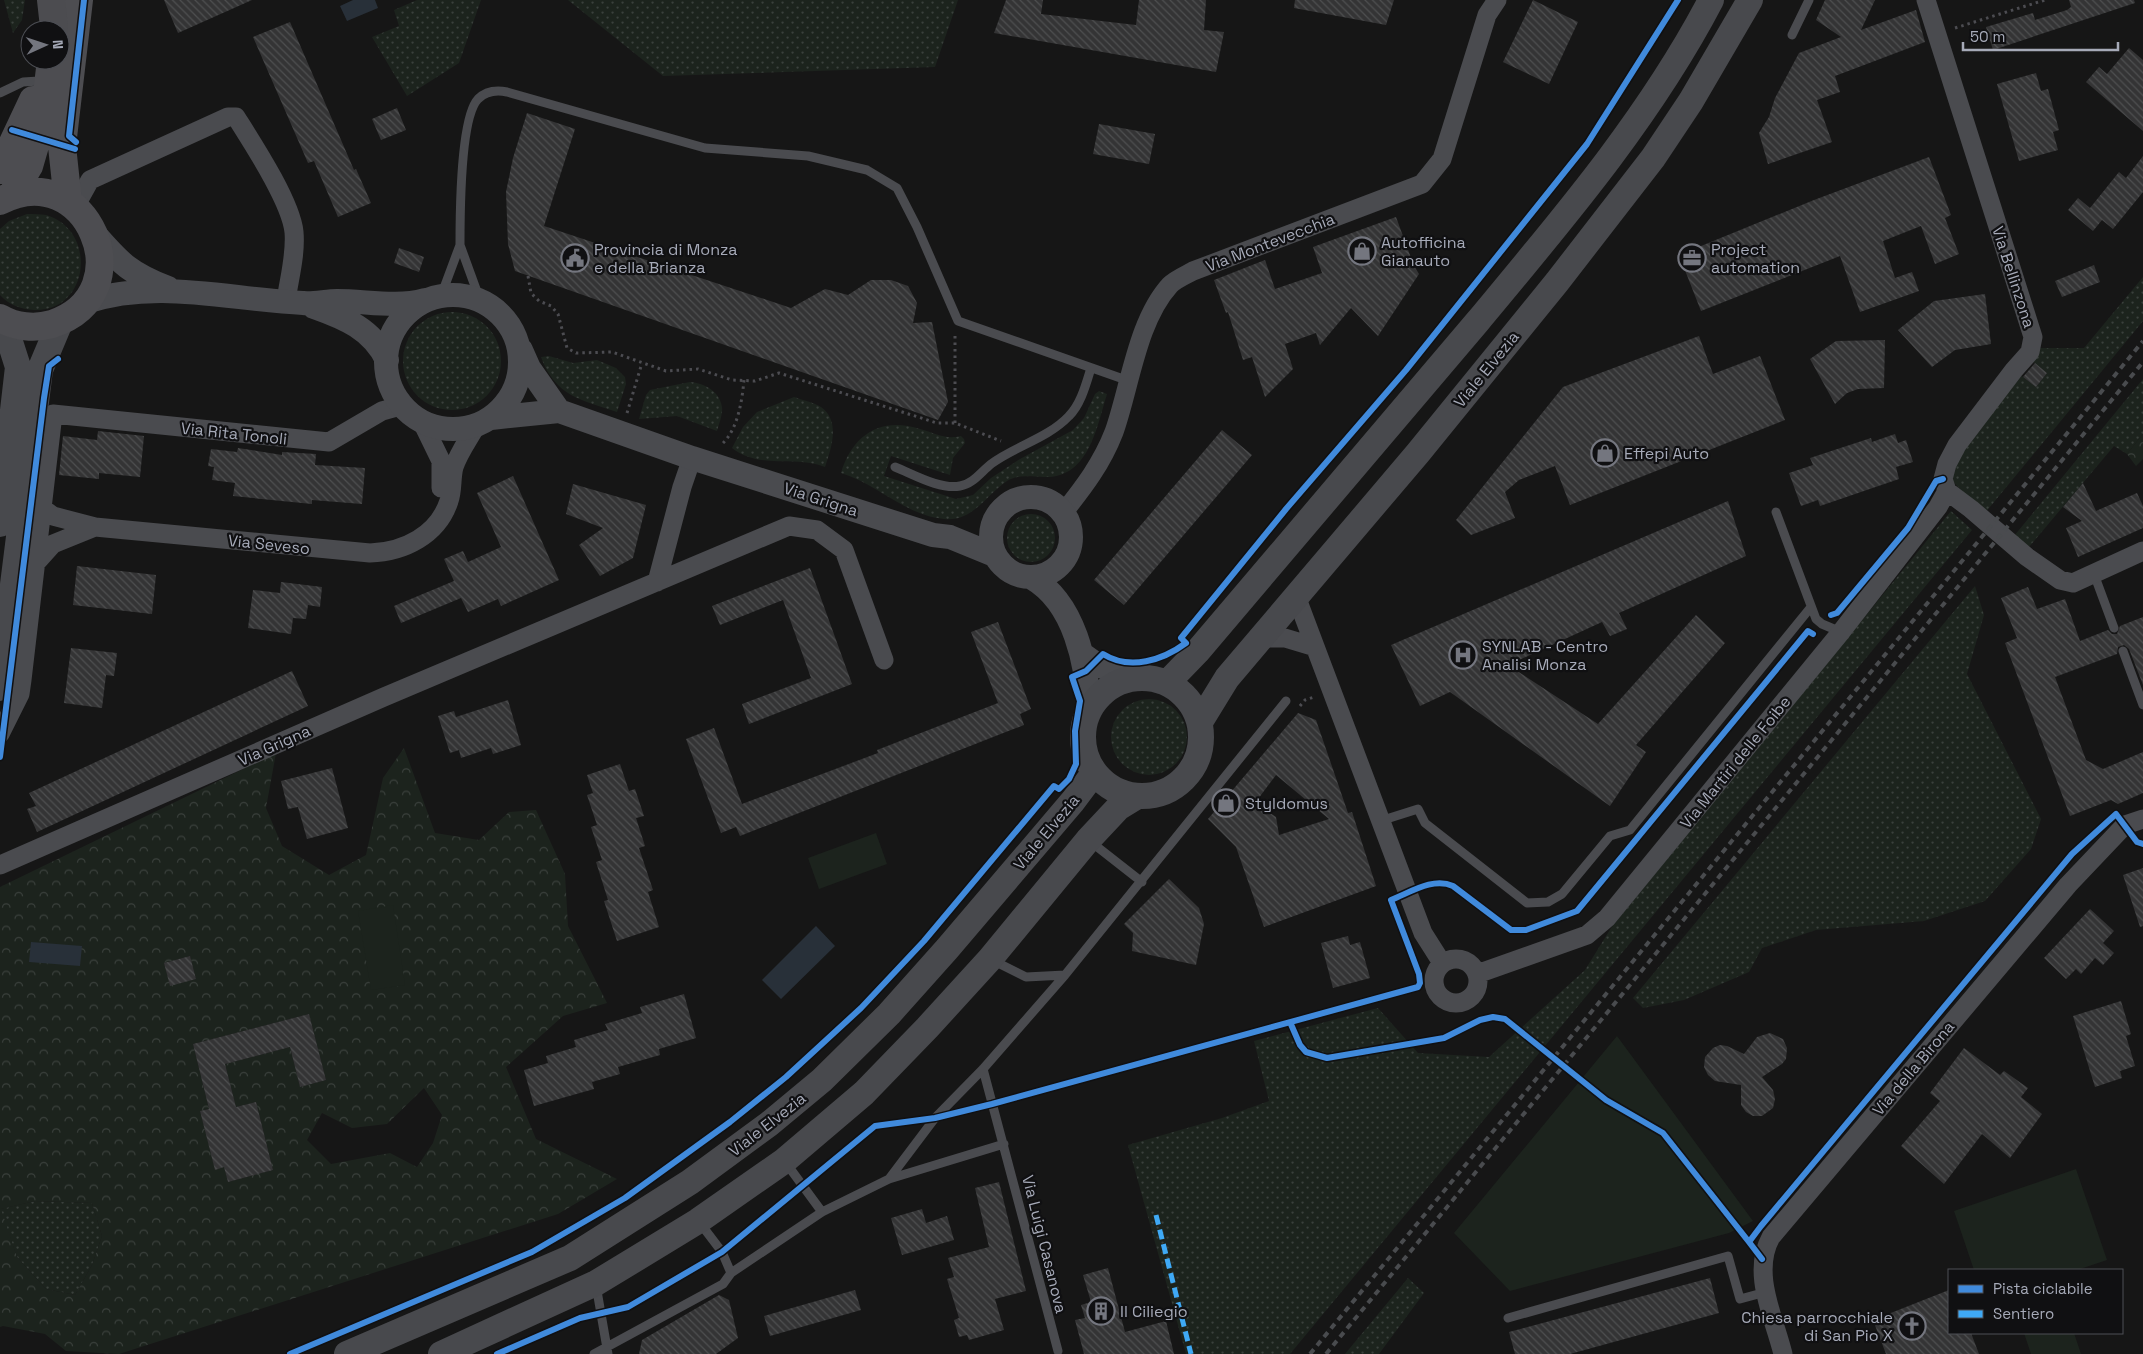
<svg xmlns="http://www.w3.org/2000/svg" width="2143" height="1354" viewBox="0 0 2143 1354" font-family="'Space Grotesk',sans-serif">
<defs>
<pattern id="grass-dots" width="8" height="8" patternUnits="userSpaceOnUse" patternTransform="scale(1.25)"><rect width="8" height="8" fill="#1c231d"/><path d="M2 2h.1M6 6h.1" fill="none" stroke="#3a403c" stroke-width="1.8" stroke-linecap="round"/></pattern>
<pattern id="forest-crowns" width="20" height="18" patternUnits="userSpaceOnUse" patternTransform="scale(1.25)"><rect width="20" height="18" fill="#1c231d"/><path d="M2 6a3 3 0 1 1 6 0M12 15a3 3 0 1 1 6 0" fill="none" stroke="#3a403c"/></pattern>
<pattern id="building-back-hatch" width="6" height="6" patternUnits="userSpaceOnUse" patternTransform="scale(1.25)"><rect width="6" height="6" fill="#343435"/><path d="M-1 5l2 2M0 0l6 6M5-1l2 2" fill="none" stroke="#4e4f50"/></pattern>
</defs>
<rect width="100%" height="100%" fill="#161616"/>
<path fill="url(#grass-dots)" d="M4 0H25L22 20 13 33Z
M417 0H481L459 63 407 96 372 37 399 26 394 10Z
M568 0H958L935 67 663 76Z
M27 214C33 214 40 214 46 215 98 230 90 312 34 310 21 309 9 305 0 295V229L9 221Z
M2143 277V321L1985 513 1952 481 1957 459 2019 374 2036 387 2047 373 2030 359 2040 348H2084Z
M403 361a49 49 0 1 1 98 0a49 49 0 1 1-98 0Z
M549 356 573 363 597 360 616 368 625 377 626 384 617 412C581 400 555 396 541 357Z
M2143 379V434L2127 454 2114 446 2029 547 2014 536Z
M690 382C705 383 720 392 722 407 723 414 719 424 717 431L677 416 639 419 646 395 650 390Z
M1099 391 1107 394C1097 426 1089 479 1044 477 1032 477 1018 474 1007 481 986 495 973 522 944 519 904 515 878 484 841 473 852 435 881 416 920 429 935 433 945 440 961 436L964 439 965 443 953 458 950 475 891 456 884 476 956 499 973 495 991 478 1020 459 1073 430 1084 418 1095 394Z
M794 397C802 400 813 402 821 407 841 421 831 449 825 467 796 455 760 470 732 448L743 427 757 412Z
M1951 511 1972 530 1290 1354H1186L1128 1145 1222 1118 1269 1101 1254 1041 1378 1008 1418 1053 1489 1057 1585 970 1611 928Z
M1007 538a24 24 0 1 1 48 0a24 24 0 1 1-48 0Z
M1975 586 1984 615 1967 674 2041 819 2031 849 1985 901 1924 921 1816 930 1762 948 1749 972 1684 1000 1643 1008 1633 998Z
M1111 737a38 38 0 1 1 76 0a38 38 0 1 1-76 0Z
M35 1201 92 1203 102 1236 92 1265 75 1295 46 1289 17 1257 0 1209Z
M1408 1278 1424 1293 1379 1354H1345Z"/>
<path fill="url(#forest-crowns)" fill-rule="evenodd" d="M2143 434V459L2136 466 2127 454Z
M404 748 435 833 479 840 509 812 536 810 565 874 568 926 607 1003 563 1016 506 1067 536 1139 617 1179 558 1214 119 1354 66 1351 45 1334 3 1326 0 1327V887L276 753 266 808 282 846 329 875 366 855 383 778ZM190 956 196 979 170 985 164 963ZM309 1014 326 1080 300 1087 290 1047 225 1064 236 1107 256 1102 273 1170 228 1182 224 1167 215 1169 200 1111 209 1109 193 1044ZM424 1088 442 1115 433 1143 417 1167 390 1153 331 1164 307 1140 322 1113 352 1128 387 1124ZM35 1201 92 1203 102 1236 92 1265 75 1295 46 1289 17 1257 1 1209Z"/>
<path fill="#1c231d" d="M876 833 887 864 819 889 808 858Z
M393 905 405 985 371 990 358 911Z
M1617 1036 1753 1221 1729 1233 1510 1291 1454 1233Z
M2076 1169 2107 1260 2077 1270H1974L1954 1211Z
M2024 1333H2074L2081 1354H2031Z"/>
<path fill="#283039" d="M353 0H375L378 8 347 21 340 6Z
M816 926 835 946 781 999 762 980Z
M31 942 82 946 80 966 29 962Z"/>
<path fill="url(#building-back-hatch)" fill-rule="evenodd" d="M164 0H252L178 33Z
M1006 0H1043L1041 14 1136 25 1139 0H1206L1204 30 1224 32 1216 72 994 33Z
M1295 0H1394L1386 25 1294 8Z
M1533 0 1578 22 1549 84 1503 62Z
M1825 0H1875L1861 30 1916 10 1925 42 1835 76 1840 92 1817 100 1832 142 1768 164 1759 133 1769 117 1775 98 1799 53 1841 37 1816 20Z
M2069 0H2134L2135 3 1993 50 1986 27 2033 13 2035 20 2067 10 2071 7Z
M290 22 354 170 356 169 371 203 338 217 314 161 308 163 253 37Z
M2129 48 2143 60V131L2086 82 2099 67 2107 74Z
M2036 73 2041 91 2048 89 2059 130 2053 132 2058 150 2019 161 1997 84Z
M397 108 406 130 381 140 372 119Z
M527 113 575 129 544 226 791 308 825 289 848 295 871 280H891L908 286 917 303 913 323 932 322 948 402 938 420 515 271 508 244 506 192 513 158Z
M1099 124 1155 134 1149 164 1093 154Z
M2143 156V192L2113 229 2102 220 2093 231 2068 210 2078 198 2090 208 2119 172 2126 178Z
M1929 157 1951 215 1945 218 1959 254 1935 264 1921 226 1883 241 1895 278 1912 272 1919 291 1860 312 1840 256 1701 311 1679 255 1814 200Z
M1396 217 1414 266 1419 274 1378 336 1351 308 1320 345 1316 333 1285 344 1293 369 1265 397 1252 357 1243 360 1228 312 1226 313 1214 280 1265 260 1275 289 1322 273 1313 247Z
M399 248 424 257 419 272 394 263Z
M2094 265 2100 282 2062 297 2055 281Z
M1985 294 1991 344 1955 350 1932 367 1898 330 1934 301Z
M1699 336 1713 374 1760 356 1785 420 1570 505 1555 466 1519 480 1505 492 1515 518 1471 535 1456 520 1563 387Z
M1885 340 1884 388 1858 389 1847 393 1835 404 1810 359 1836 341Z
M2035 363 2047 373 2036 387 2023 377Z
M1222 430 1252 455 1124 605 1094 580Z
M98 431 144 436 140 477 99 473V479L59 475 63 436 97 440Z
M1895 434 1898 443 1906 440 1913 462 1896 467 1899 479 1820 506 1818 500 1801 506 1789 473 1813 465 1810 458 1871 438 1872 442Z
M238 448 282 455V452L316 454 315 465 365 468 362 504 312 500V504L233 496 235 483 212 480 214 467 208 466 211 449 237 452Z
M513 476 559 580 501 606 498 599 468 612 461 598 401 623 394 606 454 581 444 559 463 551 468 562 501 547 477 493Z
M2083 483 2096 511 2137 493 2143 506V528L2078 557 2066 528 2082 521 2063 507Z
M573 484 646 505 633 558 600 576 579 545 603 528 566 514Z
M1728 501 1746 556 1619 613 1627 629 1610 636 1602 622 1508 665 1598 724 1696 615 1725 643 1636 745 1646 752 1610 806 1450 692 1420 706 1391 645Z
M77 566 156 575 152 614 73 605Z
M810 568 852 684 749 724 742 704 811 678 783 600 720 625 712 606Z
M281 582 322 587 320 607 308 605 306 619 293 618 291 634 248 628 253 590 280 593Z
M2028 587 2037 609 2065 599 2080 641 2108 630 2112 634H2117L2120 626 2143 617V685L2129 649 2124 645 2118 647 2117 654 2055 677 2086 760 2103 769 2143 752V793L2118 804 2111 800 2070 816 2005 643 2017 638 2001 598Z
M998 622 1031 709 1020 714 1024 725 740 836 736 827 721 833 686 739 714 728 742 804 878 753 877 750 998 703 971 632Z
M71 648 117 653 114 676 106 675 102 708 64 703Z
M292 671 308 706 37 832 27 809 36 806 29 793Z
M508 700 521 745 493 754 491 748 461 758 459 750 450 753 438 716 454 711 456 717Z
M1298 713 1316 720 1348 813 1352 812 1376 886 1264 927 1236 847 1208 819ZM1276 775 1329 819 1279 835 1276 817 1255 803Z
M620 764 629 791 635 789 644 816 636 818 645 846 639 848 653 890 648 892 659 927 617 941 604 901 608 900 596 862 602 860 591 827 597 825 587 795 593 793 587 775Z
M332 768 348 828 307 839 298 807 288 809 281 781Z
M2143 868V926L2140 927 2123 875Z
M1169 879 1199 908 1204 924 1196 965 1132 951 1133 933 1124 924Z
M2090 909 2114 931 2103 943 2114 953 2103 965 2095 958 2081 974 2076 969 2066 979 2044 958Z
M1348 936 1350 945 1360 942 1370 978 1333 988 1321 943Z
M190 956 196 979 170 986 164 963Z
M684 994 696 1038 659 1049 660 1055 618 1067 620 1074 592 1082 594 1089 534 1106 524 1070 548 1063 546 1056 576 1047 574 1040 608 1030 605 1024 642 1013 640 1007Z
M2121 1001 2131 1034 2126 1036 2135 1066 2120 1071 2122 1078 2095 1087 2073 1016Z
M309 1014 326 1080 300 1087 290 1047 225 1064 236 1107 256 1102 273 1170 228 1182 224 1167 215 1170 200 1111 209 1109 193 1044Z
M1770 1033 1783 1039 1787 1048 1786 1059 1782 1064 1762 1077 1773 1090 1775 1099 1773 1108 1762 1116H1753L1746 1112 1741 1105V1085L1715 1081 1708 1075 1704 1067 1705 1057 1713 1048 1720 1045 1727 1046 1744 1054 1757 1037Z
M1964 1048 2000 1075 2004 1071 2028 1088 2021 1097 2042 1114 2010 1158 1982 1134 1944 1184 1901 1146 1940 1101 1930 1093Z
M999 1182 1026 1291 995 1299 1004 1330 969 1340 967 1335 959 1337 954 1320 959 1318 947 1279 954 1277 948 1258 989 1247 975 1188Z
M922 1209 926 1223 947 1216 954 1240 902 1255 891 1218Z
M1108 1268 1125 1332 1166 1321 1174 1354H1084L1075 1320 1085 1318 1081 1305 1091 1302 1083 1275Z
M1710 1278 1719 1313 1570 1354H1515L1509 1332Z
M855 1290 861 1310 770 1336 764 1316Z
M1949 1290V1333H1971L1979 1354H1886L1873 1320Z
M719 1295 729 1300 738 1338 716 1354H639L642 1340Z"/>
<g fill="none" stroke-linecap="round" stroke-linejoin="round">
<path stroke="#4c4c51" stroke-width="3" stroke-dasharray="2.5 4" stroke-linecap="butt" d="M1955 28 2045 0
M528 276 531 293 539 301 551 306 558 314 567 348 576 353 612 352 666 371 698 369 732 380 755 381 779 373 937 423H955L1001 441
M627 413 642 363
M955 423V334
M723 443C738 428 742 401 744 380
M1300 706 1305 700 1314 697"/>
<path stroke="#4a4b4f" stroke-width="9" d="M1792 35 1809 0
M0 93 23 82 39 81
M460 245C460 217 460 118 478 99 486 91 497 90 507 92L705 148 808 156 867 170 897 188 917 227 958 321 1129 381
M441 296 460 245 480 300
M895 467C913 474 940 490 960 486 973 484 981 472 991 464 1015 446 1047 439 1069 416 1081 404 1086 384 1091 368
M1776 512 1816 619 1822 624 1841 632
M2094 574 2114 628
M2123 651 2143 705
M1380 821 1418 809 1425 823 1527 903 1548 902 1562 894 1610 836 1630 830 1811 607
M1091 842 1142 882
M992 960 1026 977 1065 975
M983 1069 1058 1351
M786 1163 822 1212
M889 1179 935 1118 983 1069 1065 975 1286 701
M700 1223 722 1252 731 1273
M596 1285 608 1354
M1508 1318 1728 1256 1740 1299 1766 1292
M594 1354 723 1284 731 1273 822 1212 889 1179 1004 1144"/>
<path stroke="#4a4b4f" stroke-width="19" d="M1926 0 2033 337 2030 352 2014 370 1957 445 1947 464 1943 479 1947 491 1971 509 2027 557 2060 580 2073 583 2143 551
M75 207 90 180 228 117H236C253 144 291 202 294 232 296 255 289 279 286 301
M422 422 441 461V488
M41 507 53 516 95 527 370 553C404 552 438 535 449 501 453 490 451 478 454 467 459 452 469 439 476 426
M1063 513C1084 487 1102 463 1114 432 1130 387 1137 321 1170 285 1176 279 1186 275 1193 271L1422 184 1442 159 1487 15 1497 0
M35 564 53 544 95 527
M657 582 682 487 692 458
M1296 596 1423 933 1442 963
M1260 638H1285L1315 647
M0 734 20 694 22 680 53 414 329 442 382 411 400 406 405 408
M0 865 384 697 789 526 817 530 844 550 884 660
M1434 981a22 22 0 1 1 44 0a22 22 0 1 1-44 0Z
M1477 974 1587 935 1607 918 1841 632 1938 507 1947 491
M1783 1354C1774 1317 1751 1273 1771 1237L2068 885 2125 825 2143 819"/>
<path stroke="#4a4b4f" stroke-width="24" d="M95 234C121 264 131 274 168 288
M386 362a67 67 0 1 1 134 0a67 67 0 1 1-134 0Z
M86 302C157 278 231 300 303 303 314 304 326 301 337 301 367 301 396 308 425 300
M314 307C345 318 372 329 387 360
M521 350 529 368 559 411
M491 418 559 411 692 458 933 535 950 537 994 555
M991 537a40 40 0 1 1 80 0a40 40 0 1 1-80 0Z
M1032 578C1075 603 1087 664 1089 710
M1082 654 1096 664 1131 678"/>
<path stroke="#48494d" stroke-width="26" d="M0 524 18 367 3 320
M1083 737a59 59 0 1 1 118 0a59 59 0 1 1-118 0Z
M1167 683 1197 652C1291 542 1385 432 1478 321 1562 220 1650 117 1711 0
M0 688 40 370 61 320
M1200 722 1227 678 1418 453 1557 282 1653 158 1691 101 1750 0
M347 1354 570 1258 690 1182 769 1124 822 1080 889 1014 947 949 1073 801 1094 773
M441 1354 596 1283 698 1221 784 1161 864 1093 927 1028 990 959 1088 840 1118 808 1136 797"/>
<path stroke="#4d4d51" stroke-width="28" d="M0 170 33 100
M12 195 29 166 45 111 51 60
M0 201C86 155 146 293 52 324 35 329 15 327 0 318
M68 202 62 146 79 0"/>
<path stroke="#4c4c50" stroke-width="28" d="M51 0 54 27"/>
<path stroke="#494b4e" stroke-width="4" stroke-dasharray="6 5" stroke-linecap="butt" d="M1310 1354 2143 341
M1326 1354 2143 362"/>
<path stroke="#3fa9f5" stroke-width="5" stroke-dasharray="10 5" stroke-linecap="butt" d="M1156 1215 1191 1354"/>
<g stroke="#101012" stroke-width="9">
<path id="cycleway" d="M12 130 75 149
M76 142 69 136 84 0
M1831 615 1837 613 1908 528 1936 481 1943 479
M0 757 44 398 49 366 58 359
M1290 1022 1300 1045 1306 1052 1327 1058 1444 1038 1480 1020 1493 1017 1505 1019 1606 1100 1663 1133 1749 1242
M1762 1259 1749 1242 1761 1226 2072 854 2116 814 2137 842 2143 844
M290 1354 532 1252 625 1198 730 1122 786 1077 861 1008 924 941 1054 786 1059 789 1069 779 1076 764 1075 731 1080 701 1072 677 1086 671 1103 654C1130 671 1163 660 1186 643L1181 638 1286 509 1406 370 1587 144 1678 0
M497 1354 580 1318 628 1307 722 1252 875 1126 935 1118 992 1104 1418 987 1420 983 1419 974 1391 900C1411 892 1433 877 1453 886L1511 930H1526L1577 911 1808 631 1813 634"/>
</g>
<use href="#cycleway" stroke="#408adc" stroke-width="6"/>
</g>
<defs>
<g id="shop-ring" transform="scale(1.4375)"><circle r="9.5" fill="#101012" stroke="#74767f" stroke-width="1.5"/><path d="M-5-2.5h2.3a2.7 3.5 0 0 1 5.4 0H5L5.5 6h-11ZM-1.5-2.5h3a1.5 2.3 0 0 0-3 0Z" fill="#74767f"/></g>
<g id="civic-ring" transform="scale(1.4375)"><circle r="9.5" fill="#101012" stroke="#74767f" stroke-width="1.5"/><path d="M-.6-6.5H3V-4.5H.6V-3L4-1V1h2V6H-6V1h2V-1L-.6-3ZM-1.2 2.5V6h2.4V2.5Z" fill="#74767f"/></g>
<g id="office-ring" transform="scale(1.4375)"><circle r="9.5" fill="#101012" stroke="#74767f" stroke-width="1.5"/><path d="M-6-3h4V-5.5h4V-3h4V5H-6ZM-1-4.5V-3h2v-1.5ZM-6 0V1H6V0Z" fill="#74767f"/></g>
<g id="hospital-ring" transform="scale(1.4375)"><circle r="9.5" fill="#101012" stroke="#74767f" stroke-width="1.5"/><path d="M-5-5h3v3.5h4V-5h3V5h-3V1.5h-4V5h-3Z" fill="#74767f"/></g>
<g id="building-ring" transform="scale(1.4375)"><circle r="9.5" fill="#101012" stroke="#74767f" stroke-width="1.5"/><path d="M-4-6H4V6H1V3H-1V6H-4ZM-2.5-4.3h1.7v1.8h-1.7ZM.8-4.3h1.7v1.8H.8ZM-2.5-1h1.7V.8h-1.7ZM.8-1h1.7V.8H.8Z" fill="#74767f"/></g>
<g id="church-ring" transform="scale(1.4375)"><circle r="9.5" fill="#101012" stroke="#74767f" stroke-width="1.5"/><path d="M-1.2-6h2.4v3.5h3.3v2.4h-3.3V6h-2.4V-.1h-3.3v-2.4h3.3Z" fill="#74767f"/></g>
</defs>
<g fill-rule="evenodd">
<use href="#shop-ring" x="1362" y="251"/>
<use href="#civic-ring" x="575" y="258"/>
<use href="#office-ring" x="1692" y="258"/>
<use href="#shop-ring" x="1605" y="453"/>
<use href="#hospital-ring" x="1463" y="655"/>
<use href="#shop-ring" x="1226" y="803"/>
<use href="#building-ring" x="1101" y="1311"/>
<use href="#church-ring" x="1912" y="1326"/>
</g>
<g text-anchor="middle" stroke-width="4.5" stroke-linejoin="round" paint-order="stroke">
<g font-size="16" fill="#a6aab8" stroke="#101012">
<text transform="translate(1270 242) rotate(-21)" y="6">Via Montevecchia</text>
<text transform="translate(2014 277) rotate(72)" y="6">Via Bellinzona</text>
<text transform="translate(1486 369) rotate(-51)" y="6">Viale Elvezia</text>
<text transform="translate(234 433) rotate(6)" y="6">Via Rita Tonoli</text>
<text transform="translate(821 499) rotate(18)" y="6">Via Grigna</text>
<text transform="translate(269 544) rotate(6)" y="6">Via Seveso</text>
<text transform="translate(274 745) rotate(-24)" y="6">Via Grigna</text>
<text transform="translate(1735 762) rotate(-51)" y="6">Via Martiri delle Foibe</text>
<text transform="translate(1046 832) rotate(-50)" y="6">Viale Elvezia</text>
<text transform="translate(1913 1068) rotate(-50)" y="6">Via della Birona</text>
<text transform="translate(767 1124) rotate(-38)" y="6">Viale Elvezia</text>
<text transform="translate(1045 1244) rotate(76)" y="6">Via Luigi Casanova</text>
</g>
<g font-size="16" fill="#a6aab8" stroke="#101012" text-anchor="start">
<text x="1381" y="248">Autofficina<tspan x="1381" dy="18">Gianauto</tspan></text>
<text x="594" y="255">Provincia di Monza<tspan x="594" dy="18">e della Brianza</tspan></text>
<text x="1711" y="255">Project<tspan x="1711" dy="18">automation</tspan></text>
<text x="1624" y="459">Effepi Auto</text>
<text x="1482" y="652">SYNLAB - Centro<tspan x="1482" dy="18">Analisi Monza</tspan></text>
<text x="1245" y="809">Styldomus</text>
<text x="1120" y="1317">Il Ciliegio</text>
<text x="1893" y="1323" text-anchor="end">Chiesa parrocchiale<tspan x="1893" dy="18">di San Pio X</tspan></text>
</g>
</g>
<rect x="1948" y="1269" width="175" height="65" fill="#101012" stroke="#4c4e54"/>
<rect x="1958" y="1285" width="25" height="8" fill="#408adc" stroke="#4c4e54"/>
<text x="1993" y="1294" font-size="15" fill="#a6aab8">Pista ciclabile</text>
<rect x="1958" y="1310" width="25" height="8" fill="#3fa9f5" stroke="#4c4e54"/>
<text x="1993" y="1319" font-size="15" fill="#a6aab8">Sentiero</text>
<g transform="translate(45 45) rotate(87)"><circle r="24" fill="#101012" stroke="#4c4e54"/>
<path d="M0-4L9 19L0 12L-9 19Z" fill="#74767f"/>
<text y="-8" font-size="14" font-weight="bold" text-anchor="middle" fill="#a6aab8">N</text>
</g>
<path d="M1963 42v8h155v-8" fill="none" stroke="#a6aab8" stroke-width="2.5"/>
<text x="1970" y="42" font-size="15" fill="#a6aab8" stroke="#101012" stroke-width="4" paint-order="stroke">50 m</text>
</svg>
